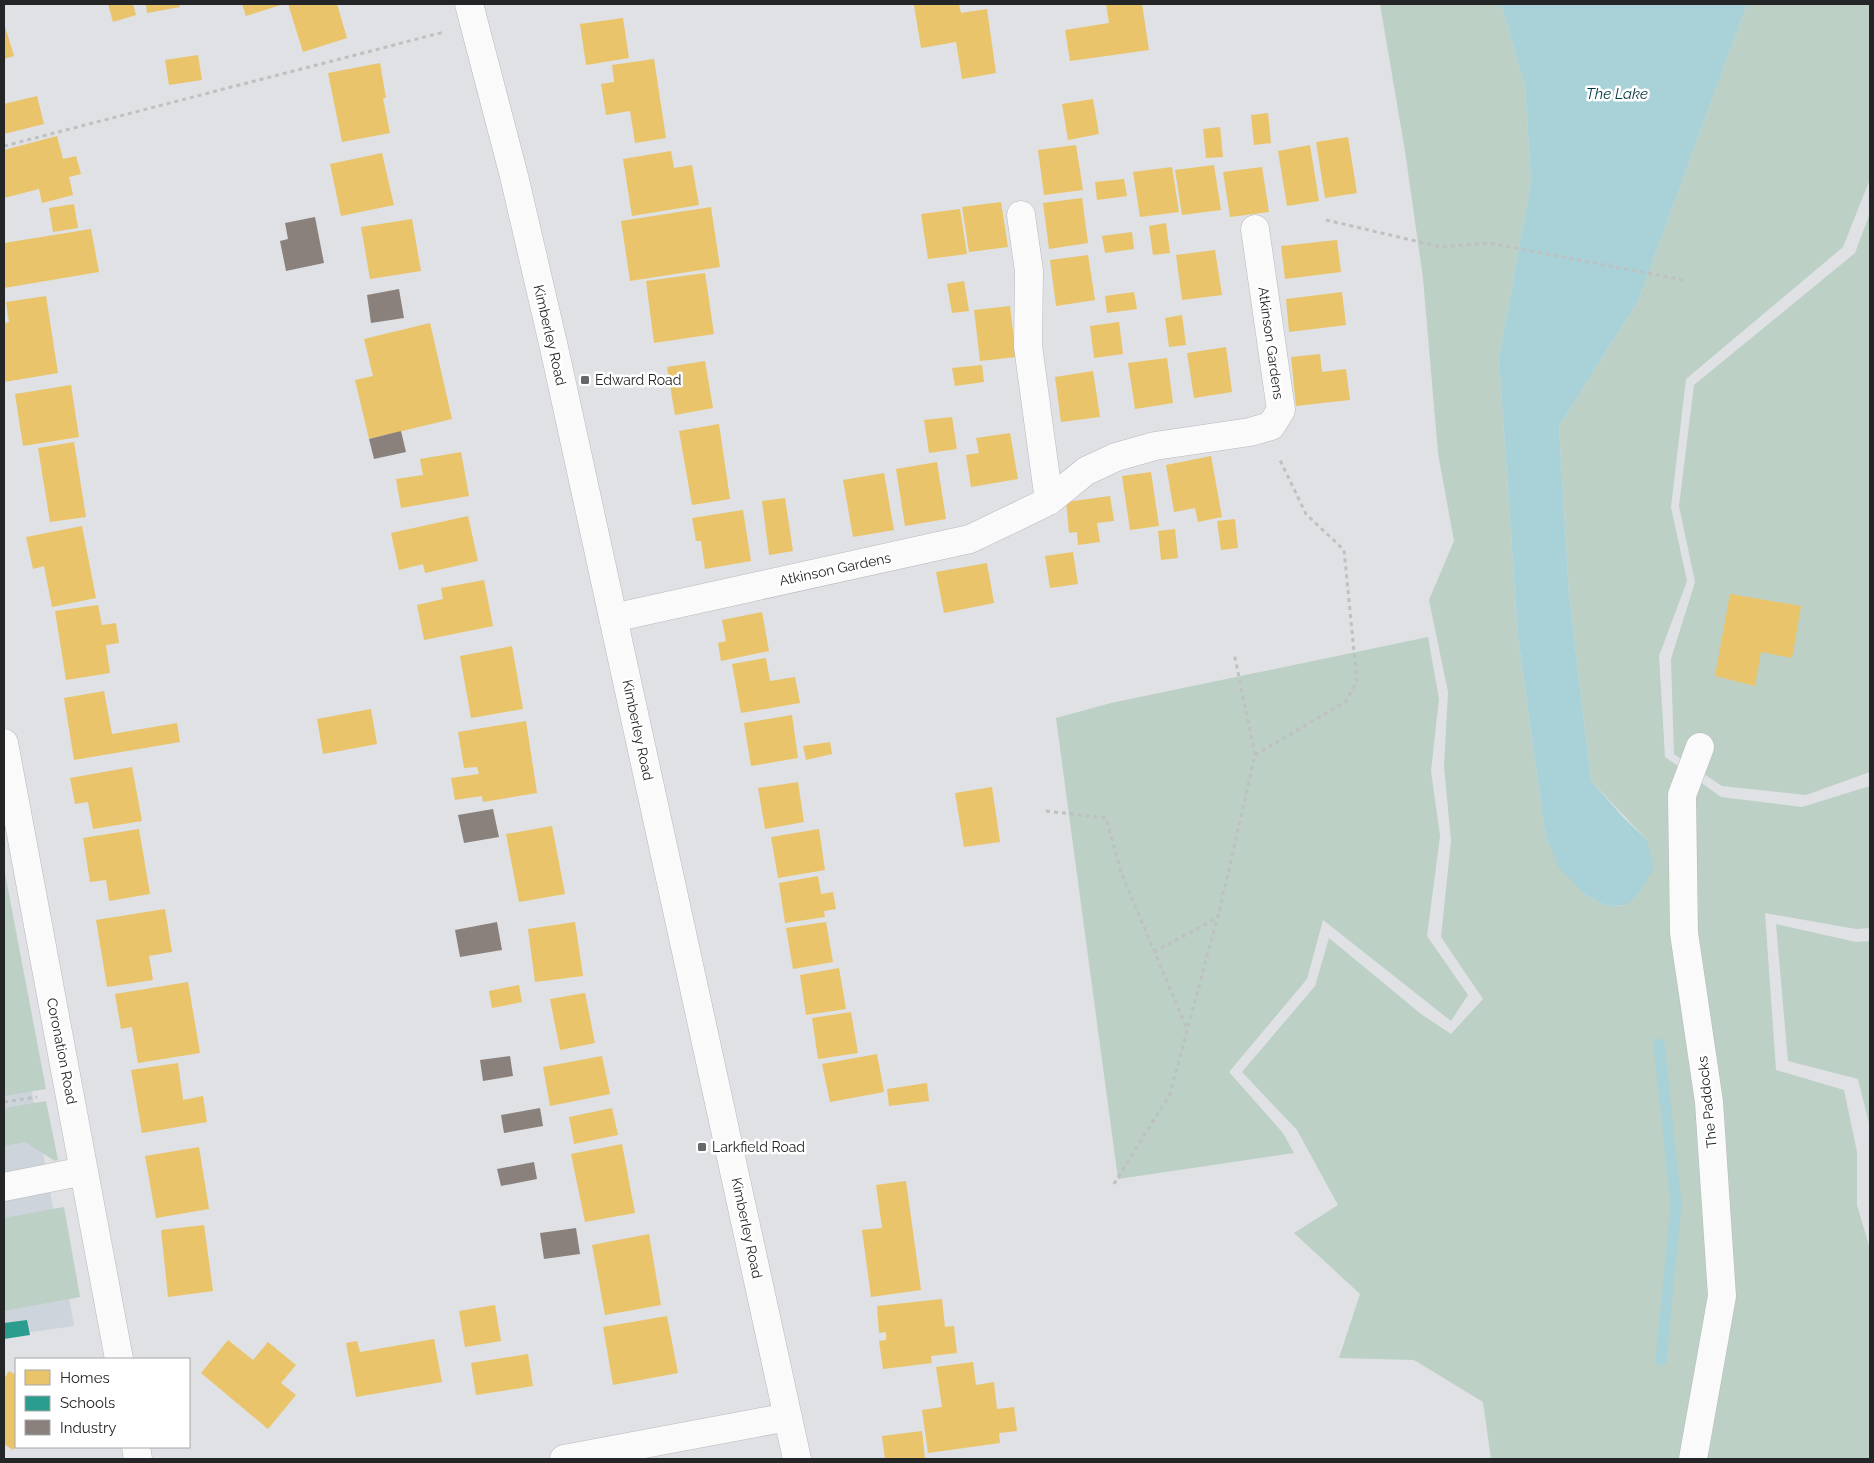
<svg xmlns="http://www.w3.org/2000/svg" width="1874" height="1463" viewBox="0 0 1874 1463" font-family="Raleway,sans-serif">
<rect width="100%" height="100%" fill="#dfe1e4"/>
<path fill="#ced4db" d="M4 935 74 1326 4 1336Z"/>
<path fill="#bcd0c5" d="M1380 4H1501L1525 86 1531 182 1499 359 1518 637 1545 833 1584 894 1607 906 1627 905 1647 840 1591 781 1569 595 1559 426 1638 301 1747 4H1870V179L1843 247 1686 379 1671 507 1687 581 1659 656 1665 757 1721 797 1802 807 1870 786V928L1856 929 1765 913 1776 1070 1844 1090 1857 1152V1205L1870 1249V1459H1491L1483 1402 1414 1360 1339 1358 1360 1294 1294 1233 1338 1205 1297 1130 1242 1072 1315 986 1329 938 1421 1014 1451 1034 1483 999 1441 937 1451 841 1444 766 1448 692 1429 600 1454 541 1438 453 1423 278 1405 151Z
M1870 213V772L1806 795 1722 786 1674 754 1671 659 1695 582 1679 506 1694 385 1855 253Z
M1428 637 1439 699 1431 771 1440 836 1427 936 1468 995 1451 1021 1323 920 1307 979 1229 1072 1283 1133 1294 1153 1118 1179 1056 718 1111 703Z
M4 868 46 1089 4 1096Z
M1776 924 1856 942 1870 941V1127L1858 1079 1788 1061Z
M46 1101 58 1160 55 1161 25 1142 4 1146V1108Z
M64 1207 80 1297 4 1311V1218Z"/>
<path fill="#a8d1d8" d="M1501 4H1747L1638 301 1559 426 1569 595 1591 781 1624 818 1647 840 1654 867 1642 889 1627 905 1607 906 1584 894 1558 866 1545 833 1518 637 1499 359 1531 182 1525 86Z"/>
<path fill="#e9c46a" d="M108 4H133L136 15 113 22Z
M146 4H179L180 7 147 13Z
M242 4H284L246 16Z
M288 4H337L347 38 303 52Z
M926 4H959L961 13 987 9 996 73 962 79 956 42 921 48 914 5Z
M1106 4H1142L1149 50 1070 61 1065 30 1109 23Z
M623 18 629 58 586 65 580 24Z
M4 23 14 56 4 59Z
M198 55 202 80 169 85 165 60Z
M654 59 666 138 635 143 630 111 606 115 601 84 614 82 612 65Z
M380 63 386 98H383L390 133 342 142 328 73Z
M37 96 44 124 4 134V104Z
M1093 99 1099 134 1068 140 1062 104Z
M1268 113 1271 143 1254 145 1251 115Z
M1220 127 1223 157 1206 158 1203 129Z
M57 136 63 159 76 156 81 174 69 177 73 195 42 203 39 189 4 198V150Z
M1348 137 1357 193 1325 198 1316 142Z
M1076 145 1083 190 1044 195 1038 150Z
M1310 145 1319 201 1287 206 1278 151Z
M671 151 674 168 692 165 699 205 632 216 623 159Z
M382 153 394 205 341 216 330 164Z
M1214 165 1221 210 1182 215 1175 170Z
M1172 167 1179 212 1140 217 1133 172Z
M1262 167 1269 212 1230 217 1223 172Z
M1124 179 1127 196 1097 200 1095 182Z
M1082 198 1088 243 1049 249 1043 203Z
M1001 202 1008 247 969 252 962 207Z
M74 204 78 228 53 232 49 208Z
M711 207 720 267 630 281 621 221Z
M960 209 967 254 928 259 921 214Z
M412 219 421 271 370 279 361 227Z
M1166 223 1170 253 1153 255 1149 226Z
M91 229 99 272 4 288V243Z
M1132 232 1134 249 1105 253 1102 236Z
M1337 240 1341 272 1285 279 1281 246Z
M1215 250 1222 295 1182 300 1176 255Z
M1088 255 1095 300 1056 306 1050 260Z
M705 273 714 334 654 343 646 281Z
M964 281 969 311 952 313 947 284Z
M1134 292 1137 309 1107 313 1105 296Z
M1342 292 1346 325 1289 332 1286 299Z
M46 296 58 373 4 382V323L9 322 6 302Z
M1010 306 1016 357 980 361 974 310Z
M1182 315 1186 345 1169 347 1165 318Z
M1119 322 1123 354 1094 358 1090 326Z
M430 323 452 419 369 439 355 380 373 376 364 339Z
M1226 347 1232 392 1194 398 1187 353Z
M1320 354 1322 372 1346 369 1350 400 1296 406 1291 357Z
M1167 358 1173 403 1135 409 1128 363Z
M705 361 713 408 675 415 667 367Z
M982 365 984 382 955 386 952 368Z
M1093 371 1100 417 1061 422 1055 377Z
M71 385 79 437 23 446 15 394Z
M952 417 957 449 929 453 924 420Z
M719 424 730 499 692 505 679 431Z
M1010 433 1018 479 971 487 966 455 979 453 976 438Z
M74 442 86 517 50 522 38 448Z
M461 452 469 496 401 508 396 479 423 475 420 459Z
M1211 456 1222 517 1198 522 1195 508 1174 512 1166 465Z
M937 462 946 519 905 526 896 469Z
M1151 472 1159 526 1130 530 1122 476Z
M884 473 894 530 853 537 843 480Z
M1110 496 1114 521 1097 523 1100 542 1078 545 1077 532 1069 533 1066 502Z
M785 498 793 551 769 555 762 501Z
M743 510 751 561 705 569 701 541H696L692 518Z
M468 516 478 561 425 573 423 564 399 570 391 533Z
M1235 519 1238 548 1221 550 1217 521Z
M82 526 96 598 52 607 44 566 33 569 26 537Z
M1175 529 1178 558 1161 560 1158 531Z
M1073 552 1078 584 1050 588 1045 556Z
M987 563 994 603 944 613 936 572Z
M484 580 493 626 424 640 417 605 443 599 441 588Z
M1730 594 1801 606 1792 658 1761 652 1755 686 1715 676Z
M98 605 102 625 116 623 119 643 106 645 110 673 66 680 55 611Z
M762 612 769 651 721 661 718 643 726 641 722 620Z
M512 646 523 709 471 718 460 656Z
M766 658 770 681 795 677 800 703 741 713 732 664Z
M104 691 112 734 177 723 180 742 74 760 64 698Z
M371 709 377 744 323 754 317 719Z
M792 715 798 758 751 766 744 723Z
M526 721 537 793 483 802 482 796 455 800 451 778 479 774 477 767 464 768 458 732Z
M830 742 832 754 806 760 803 746Z
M132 767 142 821 93 829 88 802 75 804 70 778Z
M798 782 804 822 765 829 758 788Z
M992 787 1000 842 964 847 955 793Z
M552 826 565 894 519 902 506 834Z
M139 829 150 894 109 901 106 880 90 882 83 838Z
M819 829 825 870 778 878 771 837Z
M818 876 821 894 833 892 836 909 824 911 825 917 785 923 779 883Z
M165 909 172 952 149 956 153 980 107 987 96 920Z
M575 922 583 976 535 982 528 929Z
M826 922 833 962 793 969 786 928Z
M839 968 846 1009 806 1015 800 975Z
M188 982 200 1053 138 1063 132 1027 121 1029 115 994Z
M519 985 522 1002 492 1008 489 991Z
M585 993 595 1043 560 1050 550 999Z
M851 1012 858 1053 818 1059 812 1018Z
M877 1054 884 1092 830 1102 822 1064Z
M602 1056 610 1094 550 1106 543 1067Z
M178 1063 183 1100 203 1096 207 1122 142 1133 131 1070Z
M927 1083 929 1101 889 1106 887 1089Z
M612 1108 618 1135 574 1144 569 1117Z
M622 1144 635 1213 585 1222 571 1154Z
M199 1147 209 1209 156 1218 145 1156Z
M906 1181 921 1290 871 1297 862 1230 882 1228 876 1185Z
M204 1225 213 1291 168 1297 161 1230Z
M649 1234 661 1305 605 1315 592 1245Z
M942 1299 945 1327 954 1326 957 1353 931 1356 932 1363 883 1369 879 1341 886 1340V1332L879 1333 877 1306Z
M495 1305 501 1341 465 1347 459 1311Z
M667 1316 678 1373 613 1385 603 1327Z
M434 1339 442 1382 356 1397 346 1343 357 1341 360 1352Z
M228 1340 253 1360 268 1342 296 1365 281 1383 296 1395 268 1429 201 1373Z
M528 1354 533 1386 476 1395 471 1363Z
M973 1362 976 1385 994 1382 997 1409 1014 1407 1017 1431 999 1433 1000 1443 928 1453 922 1410 942 1407 936 1367Z
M9 1371 16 1375V1445L13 1450 4 1444V1379Z
M922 1431 925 1459H885L882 1436Z"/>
<path fill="#2a9d8f" d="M27 1320 30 1335 4 1339V1323Z"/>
<path fill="#8a817c" d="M315 217 324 263 286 271 280 241 288 239 285 223Z
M399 289 404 318 371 323 367 295Z
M401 431 406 452 374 459 369 439Z
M493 809 499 837 464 843 458 815Z
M497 922 502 950 460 957 455 930Z
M510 1056 513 1076 483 1081 480 1060Z
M540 1108 543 1126 504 1133 501 1115Z
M534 1162 537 1179 501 1186 497 1169Z
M576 1228 580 1254 544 1259 540 1233Z"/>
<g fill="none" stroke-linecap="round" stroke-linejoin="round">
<path stroke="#a8d1d8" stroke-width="11" d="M1659 1044 1676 1204 1661 1360"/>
<g stroke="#b7b9bb" stroke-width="29">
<path id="minor" d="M469 4 514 176 555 352 797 1459
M1021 215 1029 271 1028 346 1049 501
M613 618 970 539 1049 501 1086 471 1116 457 1155 446 1250 432 1271 426 1281 410 1255 229
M4 743 119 1359
M4 1187 84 1171
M136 1447 138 1459
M564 1459 788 1417
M1693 1459 1722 1296 1709 1102 1684 933 1682 795 1700 747"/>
</g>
<path stroke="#bfc0c0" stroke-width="3" stroke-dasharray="4 4" stroke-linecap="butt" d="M4 146 444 32
M1326 220 1441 247 1489 243 1683 280
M1255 755 1345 702 1357 682 1344 550 1306 514 1279 458
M1046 811 1106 818 1121 872 1187 1029
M1154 952 1217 918
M4 1102 37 1097
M1114 1184 1170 1094 1220 908 1255 755 1234 653"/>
<use href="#minor" stroke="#fafafb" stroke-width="28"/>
</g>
<g fill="#656769" stroke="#fff" stroke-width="2">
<rect x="580" y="375" width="10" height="10" rx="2.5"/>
<rect x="697" y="1142" width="10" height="10" rx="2.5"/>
</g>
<g text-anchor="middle" stroke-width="5" stroke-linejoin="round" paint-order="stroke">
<g font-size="14" fill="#242527" stroke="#fff">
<text transform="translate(550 335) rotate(77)" y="5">Kimberley Road</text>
<text transform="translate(1271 343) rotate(82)" y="5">Atkinson Gardens</text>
<text transform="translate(835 569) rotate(-12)" y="5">Atkinson Gardens</text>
<text transform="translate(638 730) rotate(78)" y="5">Kimberley Road</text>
<text transform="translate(62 1051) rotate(79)" y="5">Coronation Road</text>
<text transform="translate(1707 1102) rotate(-96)" y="5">The Paddocks</text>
<text transform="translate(747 1228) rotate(78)" y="5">Kimberley Road</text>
</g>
<g font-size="14" fill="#242527" stroke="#fff" text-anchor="start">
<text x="595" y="385">Edward Road</text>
<text x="712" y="1152">Larkfield Road</text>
</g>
<g font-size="15" font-style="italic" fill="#00363d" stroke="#fff">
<text x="1617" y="99">The Lake</text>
</g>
</g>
<rect width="1874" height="1463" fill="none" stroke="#242527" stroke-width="10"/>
<rect x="15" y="1358" width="175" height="90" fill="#ffffff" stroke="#a7a8a9"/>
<rect x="25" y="1370" width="25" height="15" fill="#e9c46a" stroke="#a7a8a9"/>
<text x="60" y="1383" font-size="15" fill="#242527">Homes</text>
<rect x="25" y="1396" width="25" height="15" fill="#2a9d8f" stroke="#a7a8a9"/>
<text x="60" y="1408" font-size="15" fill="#242527">Schools</text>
<rect x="25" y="1420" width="25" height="15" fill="#8a817c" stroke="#a7a8a9"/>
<text x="60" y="1433" font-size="15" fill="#242527">Industry</text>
</svg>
